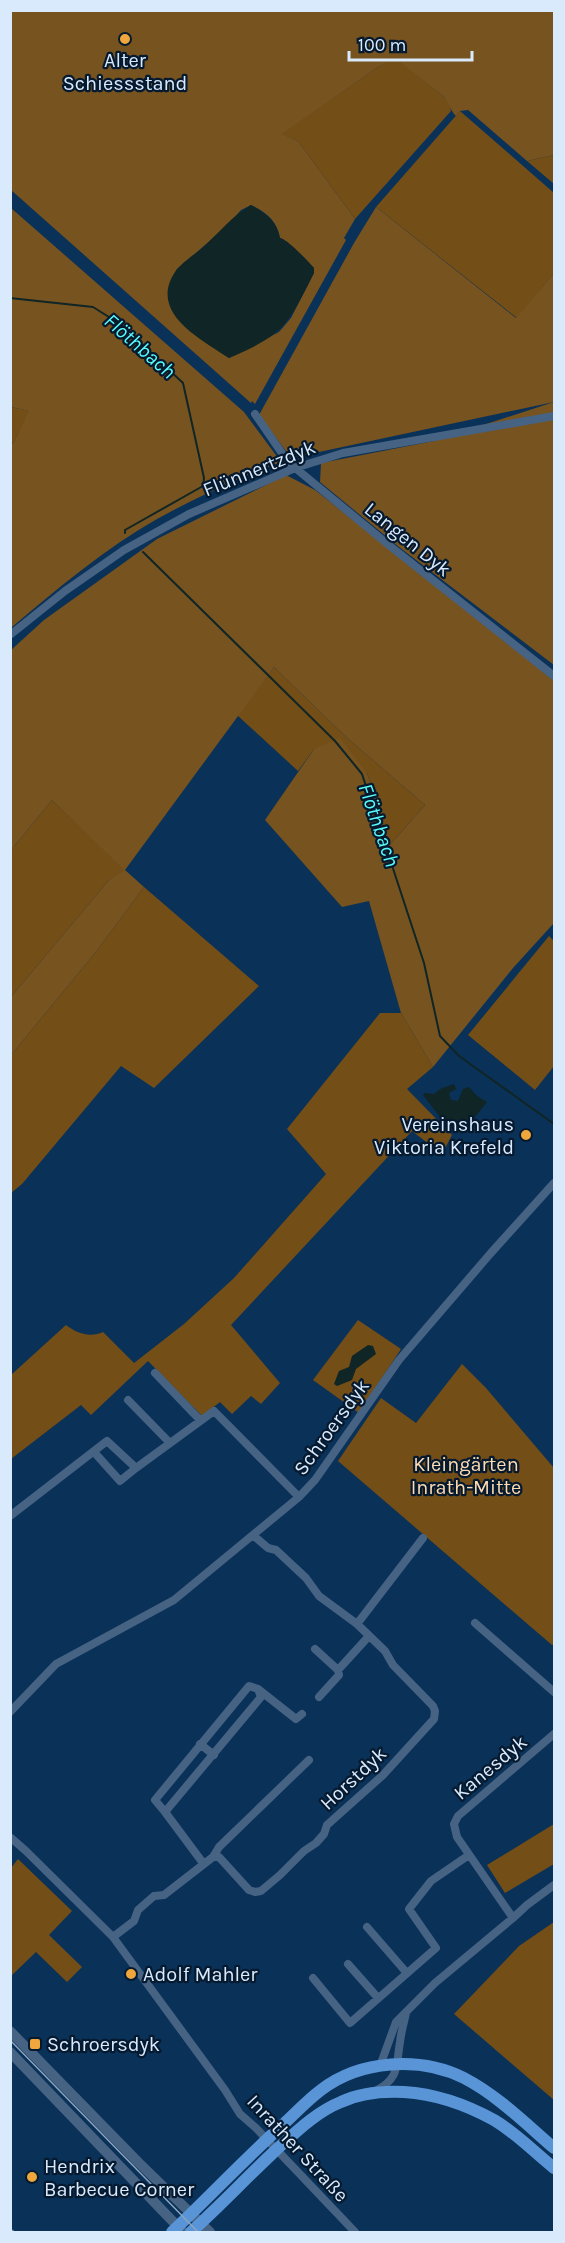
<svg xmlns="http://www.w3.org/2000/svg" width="565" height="2243" viewBox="0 0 565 2243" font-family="Karla,sans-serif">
<rect width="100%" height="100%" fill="#0a3158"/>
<path fill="#744e17" d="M395 57 444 97 449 103 451 111 355 219 298 141 281 134 378 67Z
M460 111 554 193V273L517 318 376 207Z
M554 155V184L527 161Z
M11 407 30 411 14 442 11 445Z
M274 667 345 736 425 805 390 845 367 773 314 749 298 771 237 715Z
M52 800 125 870 109 880 11 997V850Z
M144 887 259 986 154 1088 121 1066 22 1184 11 1193V1055L95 953Z
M549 936 554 941V1066L535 1090 468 1035Z
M380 1013H401L433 1067 407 1089 452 1135 442 1154 412 1131 231 1325 280 1383 261 1404 251 1396 232 1414 220 1402 202 1416 148 1361 91 1415 81 1405 11 1459V1375L66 1325C76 1333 90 1338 103 1332L134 1363 184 1324 234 1278 326 1174 287 1129Z
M358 1320 401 1349 359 1413 313 1380Z
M462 1364 486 1388 554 1468V1644L552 1645 338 1461 381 1398 416 1423Z
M554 1824V1864L505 1893 487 1865Z
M18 1859 72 1911 49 1935 82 1967 67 1982 36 1952 11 1976V1868Z
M554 1922V2100L454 2014 519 1946Z"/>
<path fill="#77531f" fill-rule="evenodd" d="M11 11H554V155L527 161 468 110 460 111 456 116C450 110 449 103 444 97L395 58 378 67 282 134 298 141 355 219 344 238 346 240 255 404 252 401 251 403 11 190ZM251 205C267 213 277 221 280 238 288 240 307 261 314 268V273L291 318 279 332 229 358 190 331 175 315 176 270 225 228 241 210Z
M376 207 516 318 554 273V402L291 458 259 415 354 243Z
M11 208 244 412 281 462C238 478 197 497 157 519 104 549 57 589 11 628V445L14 442 29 411 11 407Z
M554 402V665L399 547 320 482 321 463 434 441Z
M286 475 315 490 554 678V923L513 968 433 1067 401 1013 369 901 342 907 265 820 314 749 340 738 367 773 390 845 425 805 345 736 274 667 125 870 144 887 95 953 11 1055V997L109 880 124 870 52 800 11 850 10 651 44 620 157 539Z"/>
<path fill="#102525" d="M251 205C266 213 277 221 280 238 288 240 307 260 314 268V273C287 326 285 334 229 358 201 339 148 313 175 272 181 263 194 255 202 248 218 234 233 215 251 205Z
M454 1084 456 1089 449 1093 451 1100 458 1101 463 1089 469 1087 477 1096 487 1102 472 1121 467 1120 464 1128 457 1133 440 1117 423 1095 425 1093 434 1094 440 1089Z
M368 1345 373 1346 376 1354 356 1369 352 1380 337 1386 334 1384 339 1371 349 1367 352 1356Z"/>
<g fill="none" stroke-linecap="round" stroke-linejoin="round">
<path stroke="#102525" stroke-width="2" d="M10 298 93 307 120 324 183 383 204 478 203 486 125 530V533
M143 552 335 741 362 774 424 963 440 1036 459 1056 554 1124"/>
<path stroke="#476383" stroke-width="8" d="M255 414 288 462 390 546 554 676
M10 635 65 591 124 550 189 514 295 468 343 453 554 416
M155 1373 200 1420
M128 1400 170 1443
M136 1468 214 1411 299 1497
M10 1516 107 1441 136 1468 120 1481 94 1452
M475 1623 554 1692
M357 1624 423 1538
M315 1649 338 1670 369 1636
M258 1689 296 1719 302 1714
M319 1697 339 1675 338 1670
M10 1712 56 1664 174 1600 299 1497 315 1480 399 1360 490 1254 554 1183
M200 1744 214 1755
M165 1812 155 1800 249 1686 258 1689 261 1697 165 1812 203 1863
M10 1837 26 1851 113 1937 225 2090 240 2114 256 2128 355 2232
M213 1857 219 1847 309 1760
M513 1918 457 1837 454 1824 458 1816 554 1734
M367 1927 406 1972
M113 1937 134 1921 138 1910 154 1896 164 1895 213 1857H219L249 1890 255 1892 261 1891 280 1875 304 1851 316 1843 324 1834 327 1825 383 1775 434 1719 435 1711 433 1706 393 1665 385 1651 357 1624 319 1596 306 1578 276 1550 268 1548 253 1535
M348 1964 378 1998
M313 1978 350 2023 436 1948 409 1909 431 1881 469 1855
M380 2066 396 2022 435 1983 513 1918 527 1905 554 1885
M375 2091C400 2079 396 2065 400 2042 401 2032 404 2023 406 2013"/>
<path stroke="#476383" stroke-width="10" d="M10 2031 138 2162 210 2232
M10 2052 183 2232"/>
<path stroke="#5994d6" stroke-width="12" d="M172 2232C207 2199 241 2163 277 2130 292 2117 305 2102 321 2090 360 2060 420 2056 464 2078 497 2095 526 2124 554 2148
M191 2232C220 2206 247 2177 276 2150 296 2132 316 2112 341 2102 360 2093 383 2091 404 2092 436 2094 465 2104 494 2120 516 2133 534 2152 554 2168"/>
<path stroke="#8ca4bf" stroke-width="1.5" d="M10 2040 198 2232"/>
<g stroke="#8ca4bf" stroke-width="4.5">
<path id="rail" d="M10 2231 12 2232"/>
</g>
<use href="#rail" stroke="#05192f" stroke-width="2" stroke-dasharray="7" stroke-linecap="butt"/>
</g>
<g fill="#efa73d" stroke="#05192f" stroke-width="2">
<circle cx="125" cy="39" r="6"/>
<circle cx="526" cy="1135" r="6"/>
<circle cx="131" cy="1974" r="6"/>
<rect x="29" y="2038" width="12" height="12" rx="3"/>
<circle cx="32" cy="2177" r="6"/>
</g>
<g text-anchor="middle" stroke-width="4.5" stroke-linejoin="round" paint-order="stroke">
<g font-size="20" fill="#daeafd" stroke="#05192f" text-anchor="start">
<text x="125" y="67" text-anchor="middle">Alter<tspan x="125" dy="23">Schiessstand</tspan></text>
<text x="514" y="1131" text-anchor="end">Vereinshaus<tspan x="514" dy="23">Viktoria Krefeld</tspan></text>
<text x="143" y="1981">Adolf Mahler</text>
<text x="47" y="2051">Schroersdyk</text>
<text x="44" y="2173">Hendrix<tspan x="44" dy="23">Barbecue Corner</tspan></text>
</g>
<g font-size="20" fill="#daeafd" stroke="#05192f">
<text transform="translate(259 468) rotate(-22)" y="7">Flünnertzdyk</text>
<text transform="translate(408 539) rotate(39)" y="7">Langen Dyk</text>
<text transform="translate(331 1427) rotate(-54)" y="7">Schroersdyk</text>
<text transform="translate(490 1767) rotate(-40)" y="7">Kanesdyk</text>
<text transform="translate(353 1778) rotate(-43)" y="7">Horstdyk</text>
<text transform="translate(298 2148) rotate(47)" y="7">Inrather Straße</text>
</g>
<g font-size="20" fill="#fedbb1" stroke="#05192f">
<text x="466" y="1471">Kleingärten<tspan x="466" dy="23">Inrath-Mitte</tspan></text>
</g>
<g font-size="21" font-style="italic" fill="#57fbf7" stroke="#05192f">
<text transform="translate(140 346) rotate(41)" y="7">Flöthbach</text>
<text transform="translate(379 825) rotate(71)" y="7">Flöthbach</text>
</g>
</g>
<rect width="565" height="2243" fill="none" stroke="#daeafd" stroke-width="24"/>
<path d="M349 51v9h123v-9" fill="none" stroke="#daeafd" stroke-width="3"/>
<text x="358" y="51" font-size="18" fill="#daeafd" stroke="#05192f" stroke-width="4.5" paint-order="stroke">100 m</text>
</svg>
